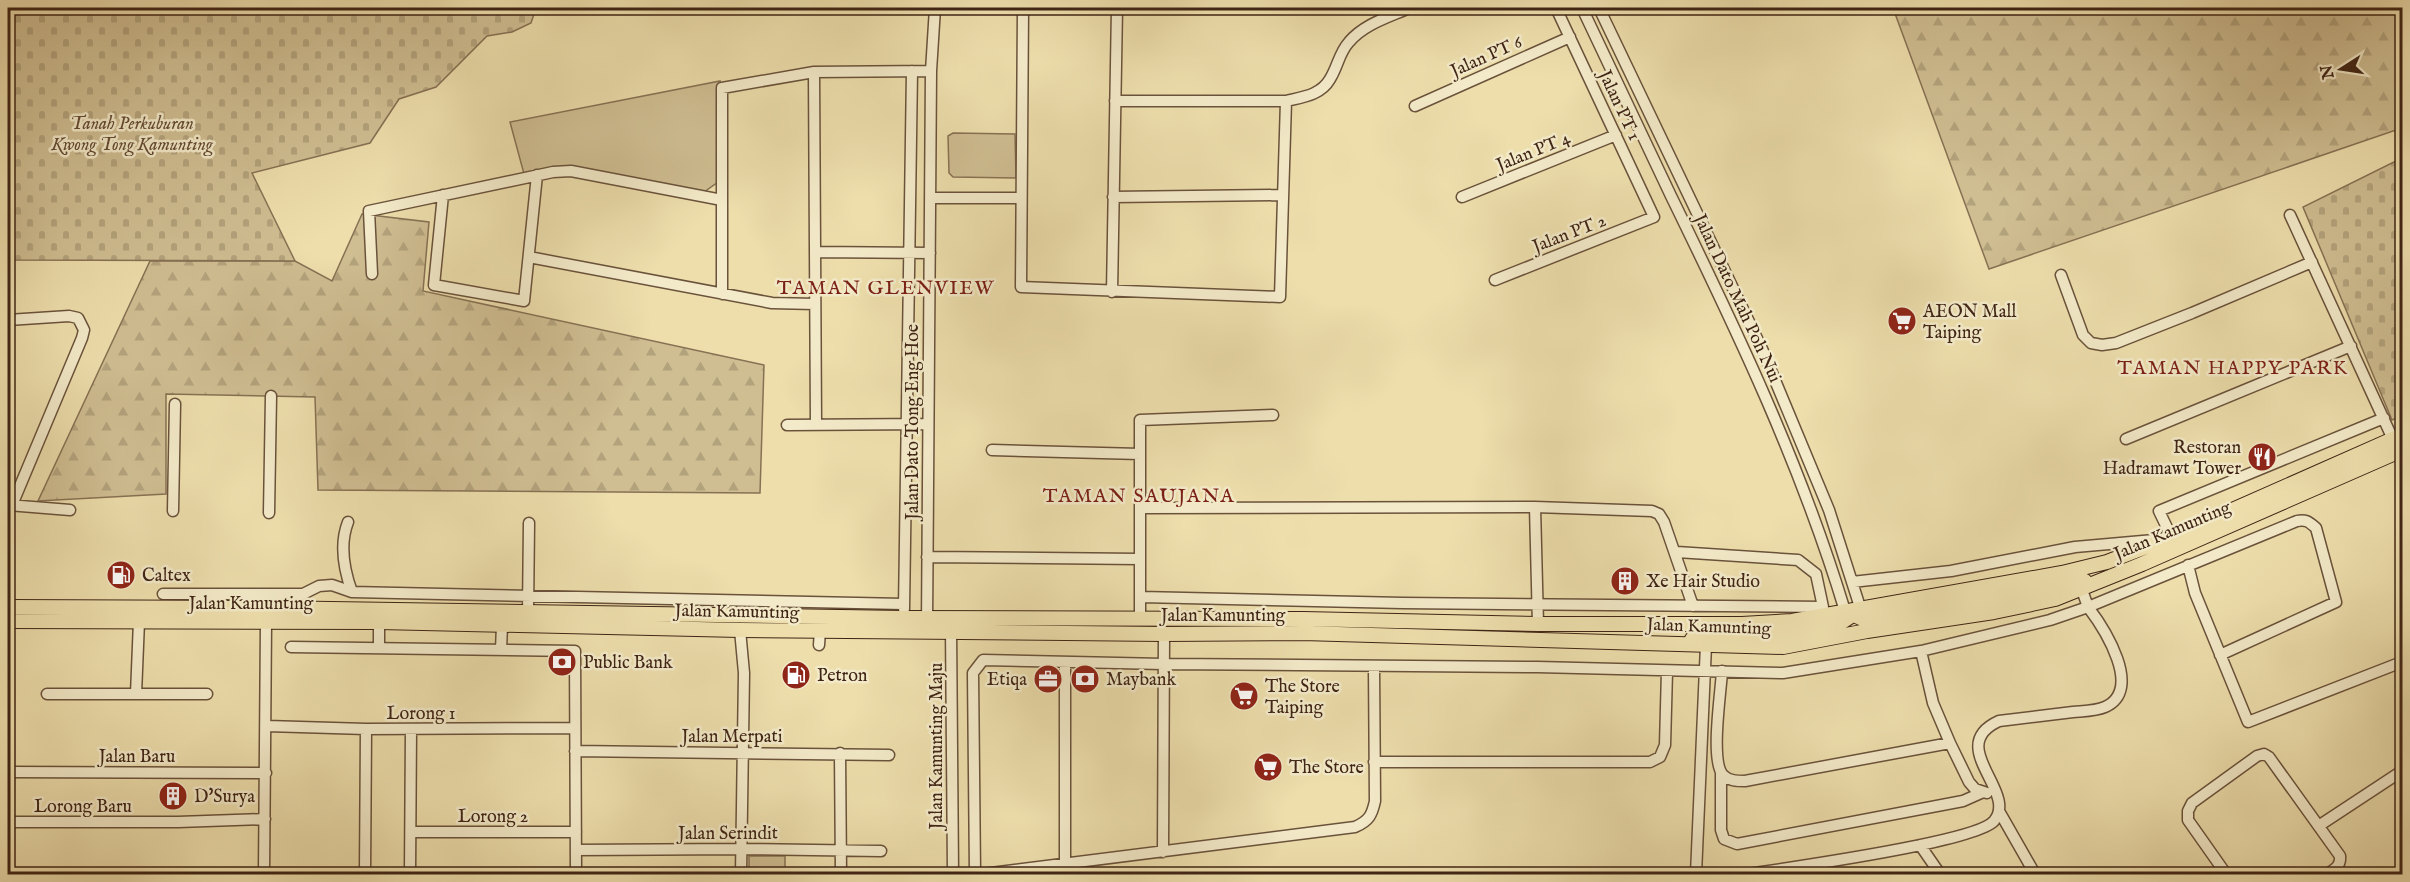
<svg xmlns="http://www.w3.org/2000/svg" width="2410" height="882" viewBox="0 0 2410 882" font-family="'IM FELL English',serif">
<defs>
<pattern id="forest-firs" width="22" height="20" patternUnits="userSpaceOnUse" patternTransform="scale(1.5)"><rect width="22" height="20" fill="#cfbe92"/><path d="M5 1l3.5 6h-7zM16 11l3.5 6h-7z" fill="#b3a37d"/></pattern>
<pattern id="cemetery-stones" width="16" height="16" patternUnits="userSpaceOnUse" patternTransform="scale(1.5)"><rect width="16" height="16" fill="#cfbe92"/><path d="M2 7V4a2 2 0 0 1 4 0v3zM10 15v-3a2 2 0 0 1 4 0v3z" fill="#b3a37d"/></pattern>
</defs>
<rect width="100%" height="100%" fill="#eddeac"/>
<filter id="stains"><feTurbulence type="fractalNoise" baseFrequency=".00333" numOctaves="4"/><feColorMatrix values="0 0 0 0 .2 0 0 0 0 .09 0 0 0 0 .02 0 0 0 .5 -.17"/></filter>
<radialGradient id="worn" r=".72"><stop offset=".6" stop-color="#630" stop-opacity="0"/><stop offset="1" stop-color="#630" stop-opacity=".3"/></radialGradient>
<path fill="#cfbe92" stroke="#877154" stroke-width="1.5" d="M720 81 718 182 704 192 568 166 524 174 510 122Z
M953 133 1015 134 1016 178 953 177 949 173 948 136Z
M749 856H785V874H749Z"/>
<path fill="url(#forest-firs)" stroke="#877154" stroke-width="1.5" d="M1893 8H2402V128L1989 269Z
M362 214 429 222 423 291 764 365 760 493 318 490 315 397 166 394V494L38 501 150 261H295L332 281Z"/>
<path fill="url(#cemetery-stones)" stroke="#877154" stroke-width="1.5" d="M8 8H536L531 23 512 32 487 36 436 87 399 99 370 143 252 173 295 261 8 260Z
M2402 158V416L2392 420 2303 207Z"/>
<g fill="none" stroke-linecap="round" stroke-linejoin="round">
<g stroke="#6a523b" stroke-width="13">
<path id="minor" d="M1023 8 1021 287 1280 297 1286 101H1115
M1582 8C1612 70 1641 134 1671 196 1738 333 1801 465 1845 611
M1599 8 1762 349 1829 510 1860 607
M814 72 816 425
M1286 101C1303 97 1321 95 1330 79 1338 66 1339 53 1349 42 1364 24 1389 17 1409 8
M1415 106 1570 37
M443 195 434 285 524 301 537 175
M1113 197 1282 195
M1462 197 1616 135
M930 198H1020
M2290 215 2396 446
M816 252 930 253
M529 257 772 303 815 304
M372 274 369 211 553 172 571 171 722 200
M2061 275 2083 335 2091 343 2102 345 2116 343 2192 313 2312 262
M1495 280 1654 217 1556 8
M1112 292 1117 8
M722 294V88L814 72 931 71
M8 320 69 316 78 318 84 330 82 338 12 505
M787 425 928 424
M2126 439 2351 346
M992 450 1140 454
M8 505 70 510
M1535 507 1538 624
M1140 508 1535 507 1652 511 1659 514 1664 522 1693 606
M173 511 175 404
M269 513 271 396
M348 522C339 545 344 570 352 592
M2171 536 2159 511 2384 418
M927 557 1140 559
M2188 565 2195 593 2248 722 2402 662
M1852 582 1951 571 2075 547 2154 540
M163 594H303L319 586 332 585 352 592 904 604
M1141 597 1403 603 1823 607 1816 574 1798 560 1677 552
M904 609 912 71
M528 611 529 523
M1140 620V420L1273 415
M927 625 931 71 935 8
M951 627 953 874
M740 630 744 673 741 874
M819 645 820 630
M291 647 575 651 576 874
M379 648V622
M501 650 502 625
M1921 651 1933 703 1950 743 1969 782 1975 789 1987 793
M1722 671C1721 692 1710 761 1723 775 1729 781 1737 781 1745 781L1950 743
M47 694H207
M136 694 139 621
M267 726 366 729 575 728
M575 751 889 755
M840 753 841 874
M1374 762H1650L1660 757 1665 745 1667 671
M8 772 266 773
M1721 773V830L1724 839 1737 844 1963 801 1981 793
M1999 811 2035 874
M8 822H178L265 819
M2320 825 2402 771
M411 832H576
M1920 845 1940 874
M576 850 741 849 881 851
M1163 852 1164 634
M1065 863V663
M264 874 266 622
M365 874 366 729
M410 874 411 729
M975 874 973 673 983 660 1163 664 1537 667 1783 673 1921 651 2050 620 2088 607 2082 590
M983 874 1355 827C1369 821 1372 815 1375 801L1374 667
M1696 874 1706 645
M1748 874C1787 868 1976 842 1994 821 2019 792 1944 746 1999 721 2024 718 2048 715 2073 712 2083 711 2096 711 2105 707 2144 690 2104 628 2088 607L2297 521C2306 519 2309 522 2316 528L2336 602 2220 655
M2226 874 2188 820V811L2192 803 2257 756 2264 754 2269 757 2340 856C2341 866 2335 869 2327 874"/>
</g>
<g stroke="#3f2415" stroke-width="16">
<path id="major" d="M8 607 266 608 904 618 1303 619 1538 624H1742L1792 621 2062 573 2107 562 2169 538 2402 435
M1845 611 1863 619 1927 611 2085 581
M8 621 379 622 740 630 1164 634 1303 633 1783 647 1867 631 1994 612 2055 599 2142 564 2402 450
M1692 639C1734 626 1825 647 1856 611"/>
</g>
<use href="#minor" stroke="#f3eac9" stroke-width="10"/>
<use href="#major" stroke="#eddeac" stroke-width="14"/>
</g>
<defs>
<g id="supermarket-disc" transform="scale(1.5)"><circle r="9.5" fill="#8f2418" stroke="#f3eac9"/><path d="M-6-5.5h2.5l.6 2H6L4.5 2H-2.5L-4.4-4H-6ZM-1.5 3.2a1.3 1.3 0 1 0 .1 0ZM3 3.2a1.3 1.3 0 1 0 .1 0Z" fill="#fff"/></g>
<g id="restaurant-disc" transform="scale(1.5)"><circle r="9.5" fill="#8f2418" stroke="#f3eac9"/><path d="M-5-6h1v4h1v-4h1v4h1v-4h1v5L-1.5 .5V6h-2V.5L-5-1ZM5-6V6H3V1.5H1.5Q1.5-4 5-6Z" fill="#fff"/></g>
<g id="fuel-disc" transform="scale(1.5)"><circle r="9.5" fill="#8f2418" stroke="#f3eac9"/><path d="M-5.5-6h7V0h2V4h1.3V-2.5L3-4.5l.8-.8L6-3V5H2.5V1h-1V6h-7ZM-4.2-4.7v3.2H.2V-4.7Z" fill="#fff"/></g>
<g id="building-disc" transform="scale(1.5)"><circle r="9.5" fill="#8f2418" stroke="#f3eac9"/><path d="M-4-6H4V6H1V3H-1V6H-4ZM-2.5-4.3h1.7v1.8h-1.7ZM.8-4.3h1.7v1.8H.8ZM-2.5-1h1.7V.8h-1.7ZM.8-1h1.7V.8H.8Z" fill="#fff"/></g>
<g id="bank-disc" transform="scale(1.5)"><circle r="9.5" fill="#8f2418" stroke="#f3eac9"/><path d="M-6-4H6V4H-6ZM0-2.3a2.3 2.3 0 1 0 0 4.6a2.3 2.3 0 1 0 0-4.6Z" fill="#fff"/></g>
<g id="office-disc" transform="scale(1.5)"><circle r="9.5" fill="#8f2418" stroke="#f3eac9"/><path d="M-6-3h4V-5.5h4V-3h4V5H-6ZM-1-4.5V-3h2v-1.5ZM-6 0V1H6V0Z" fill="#fff"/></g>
</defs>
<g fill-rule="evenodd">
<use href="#supermarket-disc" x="1902" y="321"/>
<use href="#restaurant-disc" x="2262" y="457"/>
<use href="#fuel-disc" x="121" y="575"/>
<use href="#building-disc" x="1625" y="581"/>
<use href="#bank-disc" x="562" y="662"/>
<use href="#fuel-disc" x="796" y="675"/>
<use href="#office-disc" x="1048" y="679"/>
<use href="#bank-disc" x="1085" y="679"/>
<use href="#supermarket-disc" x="1244" y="696"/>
<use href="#supermarket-disc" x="1268" y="767"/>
<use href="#building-disc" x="173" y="796"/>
</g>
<g text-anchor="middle" stroke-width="5" stroke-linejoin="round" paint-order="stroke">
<g font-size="18" fill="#3f2415" stroke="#f3eac9">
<text transform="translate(1486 56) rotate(-24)" y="6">Jalan PT 6</text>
<text transform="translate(1620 105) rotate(65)" y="6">Jalan PT 1</text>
<text transform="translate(1533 151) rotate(-22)" y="6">Jalan PT 4</text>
<text transform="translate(1569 233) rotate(-21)" y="6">Jalan PT 2</text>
<text transform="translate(1738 298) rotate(65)" y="6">Jalan Dato Mah Poh Nui</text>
<text transform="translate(912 422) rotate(-90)" y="6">Jalan Dato Tong Eng Hoe</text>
<text transform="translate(2172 530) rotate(-23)" y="6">Jalan Kamunting</text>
<text x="251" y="609">Jalan Kamunting</text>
<text transform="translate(737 611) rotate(1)" y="6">Jalan Kamunting</text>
<text x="1223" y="621">Jalan Kamunting</text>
<text transform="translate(1709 626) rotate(2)" y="6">Jalan Kamunting</text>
<text x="421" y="719">Lorong 1</text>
<text x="732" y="742">Jalan Merpati</text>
<text transform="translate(936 746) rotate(-90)" y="6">Jalan Kamunting Maju</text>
<text x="137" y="762">Jalan Baru</text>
<text x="83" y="812">Lorong Baru</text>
<text x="493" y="822">Lorong 2</text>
<text x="728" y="839">Jalan Serindit</text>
</g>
<g font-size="18" font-style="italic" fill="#634a34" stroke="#f3eac9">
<text x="132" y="129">Tanah Perkuburan<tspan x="132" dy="21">Kwong Tong Kamunting</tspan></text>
</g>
<g font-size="18" fill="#3f2415" stroke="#f3eac9" text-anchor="start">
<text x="1923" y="317">AEON Mall<tspan x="1923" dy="21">Taiping</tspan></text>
<text x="2241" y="453" text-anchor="end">Restoran<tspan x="2241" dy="21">Hadramawt Tower</tspan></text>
<text x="142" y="581">Caltex</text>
<text x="1646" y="587">Xe Hair Studio</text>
<text x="583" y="668">Public Bank</text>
<text x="817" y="681">Petron</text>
<text x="1027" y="685" text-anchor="end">Etiqa</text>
<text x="1106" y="685">Maybank</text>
<text x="1265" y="692">The Store<tspan x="1265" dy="21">Taiping</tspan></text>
<text x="1289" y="773">The Store</text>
<text x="194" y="802">D'Surya</text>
</g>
<g font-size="20" letter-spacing="1.5" fill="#7a1f14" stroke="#f3eac9">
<text x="886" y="294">TAMAN GLENVIEW</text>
<text x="2233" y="374">TAMAN HAPPY PARK</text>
<text x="1139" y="502">TAMAN SAUJANA</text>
</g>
</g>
<rect width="2410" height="882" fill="none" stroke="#eddeac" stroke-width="30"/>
<rect x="9" y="9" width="2392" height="864" fill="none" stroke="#3f2415" stroke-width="3"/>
<rect x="15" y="15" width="2380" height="852" fill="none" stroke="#3f2415" stroke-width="1.5"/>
<g transform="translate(2341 69) rotate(258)" stroke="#f3eac9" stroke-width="4.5" paint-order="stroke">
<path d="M0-4.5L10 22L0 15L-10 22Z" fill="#3f2415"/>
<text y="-9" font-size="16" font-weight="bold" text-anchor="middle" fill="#3f2415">N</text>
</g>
<rect width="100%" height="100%" filter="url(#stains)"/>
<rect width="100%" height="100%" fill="url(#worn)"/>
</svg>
